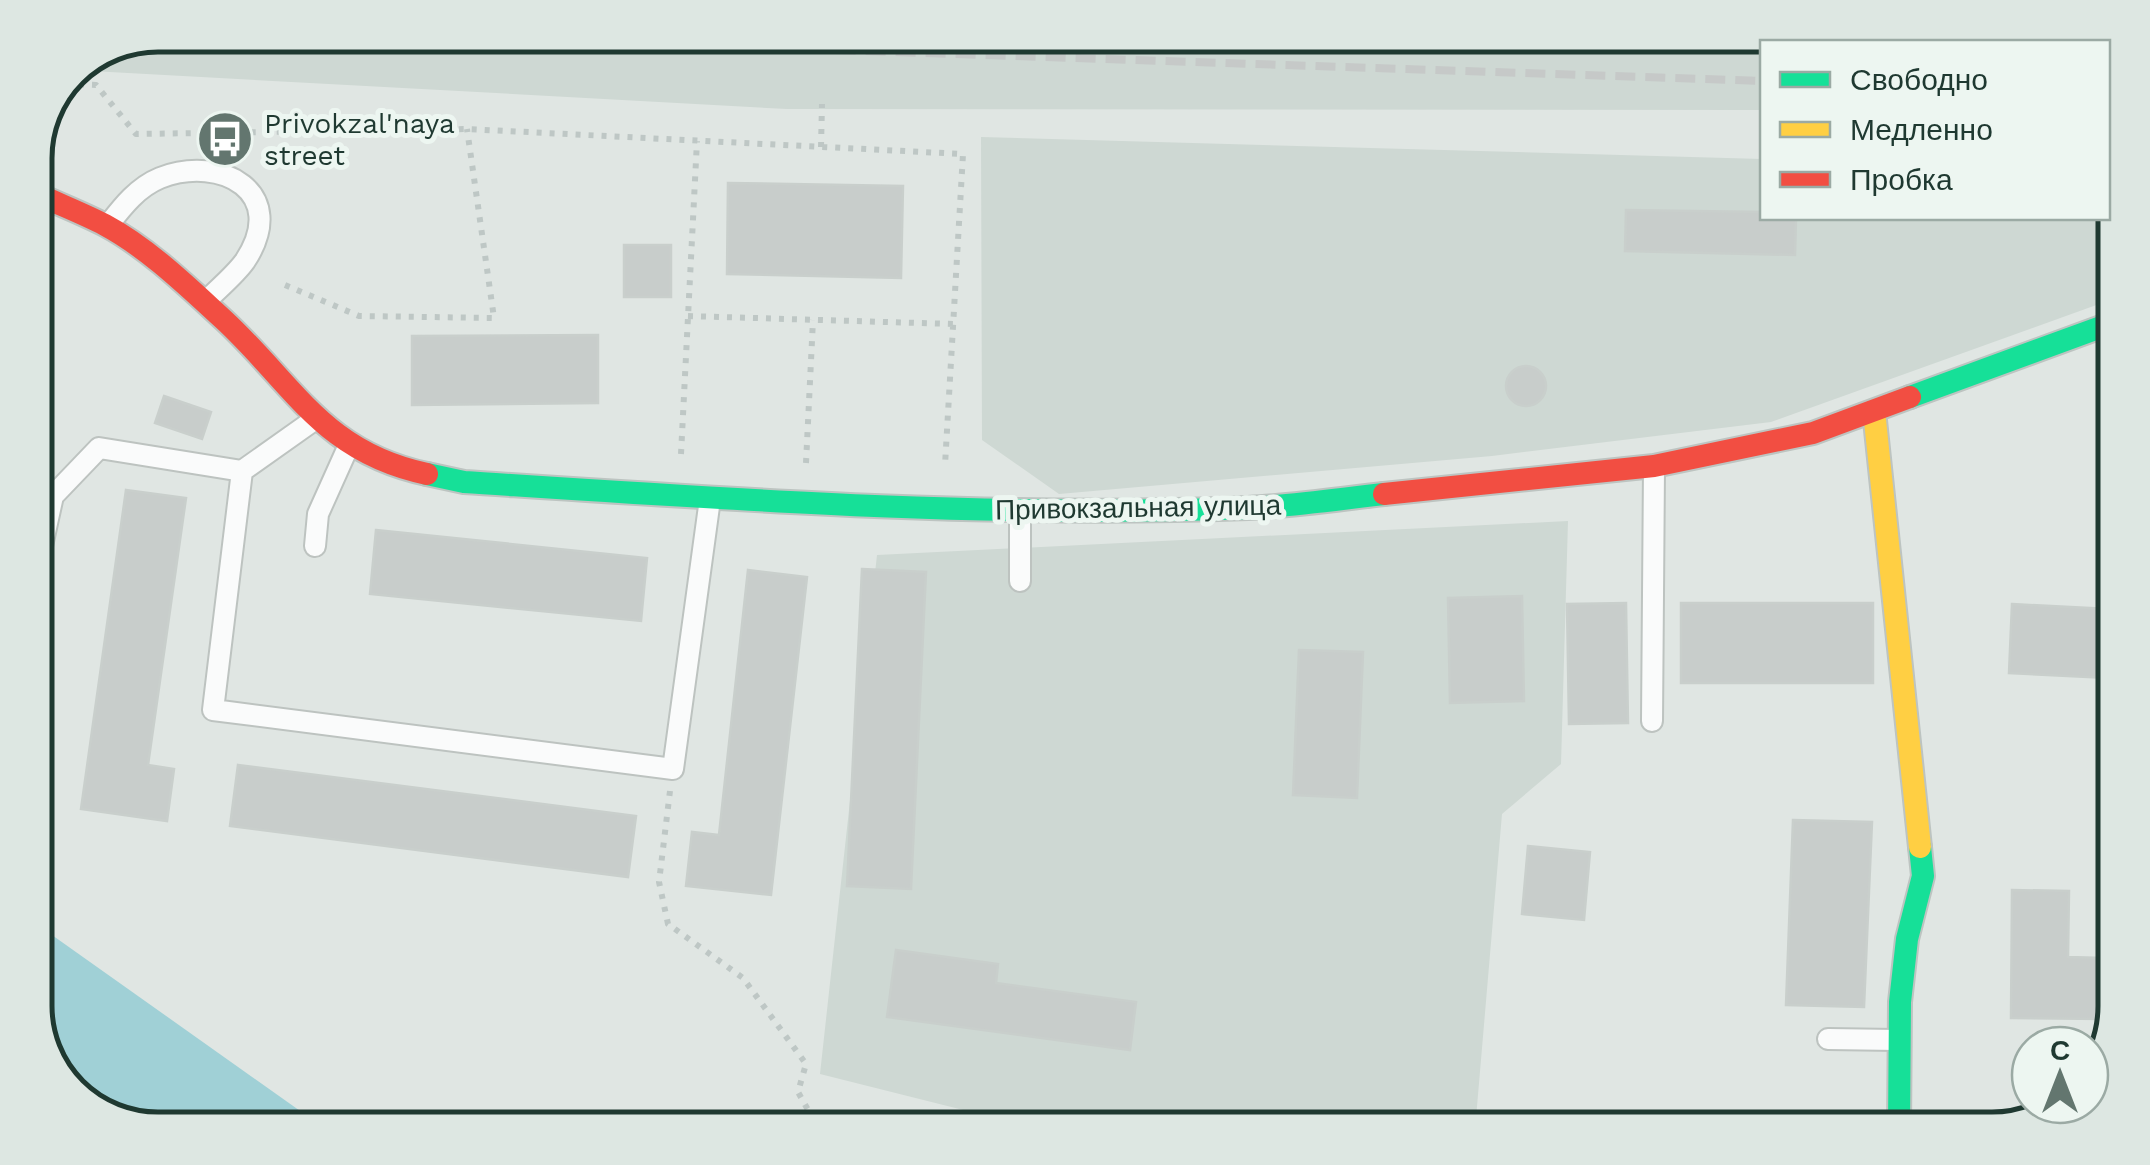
<svg xmlns="http://www.w3.org/2000/svg" width="2150" height="1165" viewBox="0 0 2150 1165" font-family="'Work Sans',sans-serif">
<rect width="100%" height="100%" fill="#e0e6e3"/>
<path fill="#ced8d3" d="M159 35H1991L2023 42H1762V110L787 109 73 70Z
M981 137 1762 159V218H2108V168H2115L2113 299 1771 422 1492 456 1059 494 982 440Z
M1568 521 1561 764 1502 814 1475 1130H1043L820 1074 877 555Z"/>
<path fill="#a0d0d6" d="M35 923 327 1130H159L103 1117 56 1076 35 1015Z"/>
<path fill="#c8cdcb" stroke="#c9cfcc" stroke-width="2.5" d="M728 183 903 186 901 278 727 274Z
M1626 210 1762 212V218H1796L1795 255 1625 251Z
M624 245H671V297H624Z
M598 335V403L412 405V336Z
M1506 386a20 20 0 1 1 40 0a20 20 0 1 1-40 0Z
M164 396 211 412 202 439 155 423Z
M126 490 186 498 148 765 174 769 167 821 81 809Z
M376 530 647 558 641 621 370 594Z
M862 569 926 572 911 889 847 886Z
M748 570 807 577 771 895 686 886 692 832 719 835Z
M1522 596 1524 701 1450 703 1448 598Z
M1626 603 1628 723 1569 724 1567 604Z
M1681 603H1873V683H1681Z
M2012 604 2108 609 2107 678 2009 673Z
M1299 650 1363 652 1357 798 1293 795Z
M238 765 636 816 628 877 230 826Z
M1793 820 1872 822 1864 1007 1786 1005Z
M1528 846 1590 852 1584 920 1522 914Z
M2012 890 2069 891 2068 957 2103 958V1019L2011 1018Z
M896 950 998 964 996 983 1136 1002 1130 1050 887 1017Z"/>
<g fill="none" stroke-linecap="round" stroke-linejoin="round">
<g stroke="#bdc3c0" stroke-width="24">
<path id="lane" d="M109 224C123 206 138 187 160 178 222 154 290 193 245 261 235 275 219 288 207 300
M314 420 242 471 213 710 673 769 710 499
M1020 513V581
M315 546 318 514 349 445
M35 560 40 555 53 496 99 448 242 471
M1652 721 1654 468
M1828 1039 1896 1040"/>
</g>
<g stroke="#bdc4c1" stroke-width="26">
<path id="fast" d="M1910 397 2112 323
M427 474 464 482C725 499 986 518 1248 508 1293 506 1339 499 1384 494
M1899 1130 1900 1002 1907 939 1923 876 1920 847"/>
</g>
<g stroke="#bdc4c1" stroke-width="26">
<path id="slow" d="M1874 411 1920 847"/>
</g>
<g stroke="#bdc4c1" stroke-width="26">
<path id="jam" d="M35 193C58 204 82 213 105 225 148 248 188 287 224 320 295 386 323 452 427 474
M1384 494 1654 466 1813 433 1910 397"/>
</g>
<path stroke="#bec7c5" stroke-width="6" stroke-dasharray="5 8" stroke-linecap="butt" d="M66 84 96 85 136 134 467 129 963 154 945 465
M821 147 822 104
M285 285 359 316 494 318 467 129
M688 316 953 324
M681 454 697 141
M806 463 813 320
M670 791 659 882 668 924 743 978 806 1064 798 1092 812 1117 831 1130"/>
<use href="#lane" stroke="#fafbfb" stroke-width="20"/>
<use href="#fast" stroke="#16e098" stroke-width="22"/>
<use href="#slow" stroke="#ffcf43" stroke-width="22"/>
<use href="#jam" stroke="#f24e42" stroke-width="22"/>
<path stroke="#c6c9c8" stroke-width="8" stroke-dasharray="20 10" stroke-linecap="butt" d="M386 35 1762 81"/>
</g>
<defs>
<g id="bus-disc" transform="scale(2.875)"><circle r="9.5" fill="#63766f" stroke="#edf6f1"/><path d="M-5-6H5V4H4V6H2V4H-2V6H-4V4H-5ZM-3.5-4V0h7V-4ZM-3.5 1.2v1.5H-2V1.2ZM2 1.2v1.5H3.5V1.2Z" fill="#fff"/></g>
</defs>
<g fill-rule="evenodd">
<use href="#bus-disc" x="225" y="139"/>
</g>
<g text-anchor="middle" stroke-width="10" stroke-linejoin="round" paint-order="stroke">
<g font-size="28" fill="#1f3931" stroke="#edf6f1" text-anchor="start">
<text x="264" y="133">Privokzal'naya<tspan x="264" dy="32">street</tspan></text>
</g>
<g font-size="28" fill="#1f3931" stroke="#edf6f1">
<text transform="translate(1138 507) rotate(-1)" y="10">Привокзальная улица</text>
</g>
</g>
<path d="M0 0H2150V1165H0ZM158 52H1992A106 106 0 0 1 2098 158V1006A106 106 0 0 1 1992 1112H158A106 106 0 0 1 52 1006V158A106 106 0 0 1 158 52Z" fill="#dde7e2" fill-rule="evenodd"/>
<path fill="none" stroke="#1f3931" stroke-width="5" d="M158 52H1992A106 106 0 0 1 2098 158V1006A106 106 0 0 1 1992 1112H158A106 106 0 0 1 52 1006V158A106 106 0 0 1 158 52Z"/>
<rect x="1760" y="40" width="350" height="180" fill="#edf6f1" stroke="#9baaa4" stroke-width="2.5"/>
<rect x="1780" y="72" width="50" height="15" fill="#16e098" stroke="#9baaa4" stroke-width="2.5"/>
<text x="1850" y="90" font-size="30" fill="#1f3931">Свободно</text>
<rect x="1780" y="122" width="50" height="15" fill="#ffcf43" stroke="#9baaa4" stroke-width="2.5"/>
<text x="1850" y="140" font-size="30" fill="#1f3931">Медленно</text>
<rect x="1780" y="172" width="50" height="15" fill="#f24e42" stroke="#9baaa4" stroke-width="2.5"/>
<text x="1850" y="190" font-size="30" fill="#1f3931">Пробка</text>
<g transform="translate(2060 1075)"><circle r="48" fill="#edf6f1" stroke="#9baaa4" stroke-width="2.5"/>
<path d="M0-8L18 38L0 25L-18 38Z" fill="#63766f"/>
<text y="-15" font-size="28" font-weight="bold" text-anchor="middle" fill="#1f3931">С</text>
</g>
</svg>
